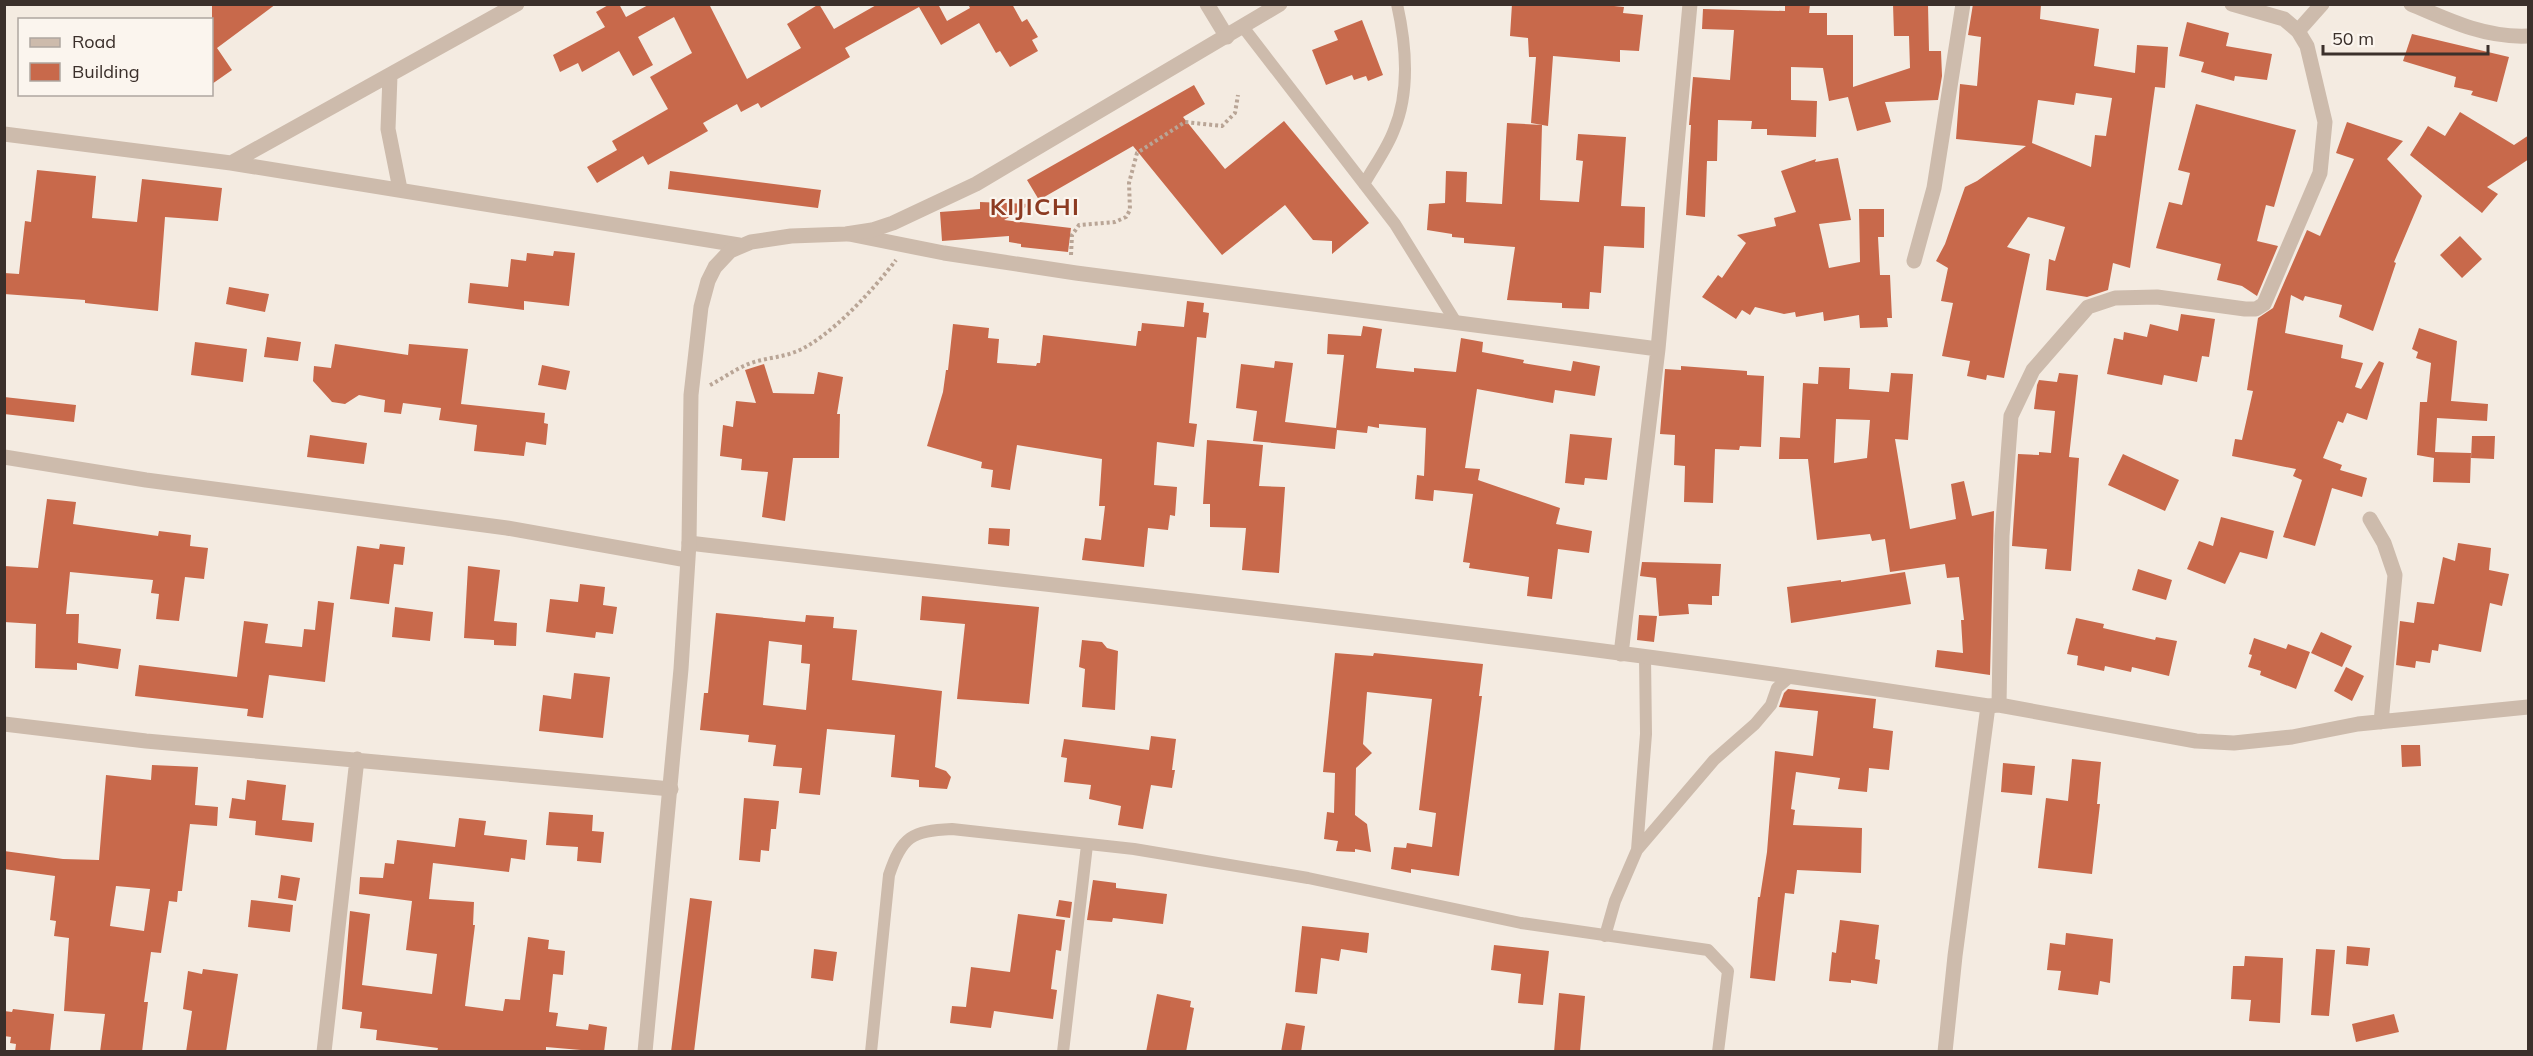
<svg xmlns="http://www.w3.org/2000/svg" width="2533" height="1056" viewBox="0 0 2533 1056" font-family="Mulish,sans-serif">
<rect width="100%" height="100%" fill="#f4ebe1"/>
<path fill="#c8694b" fill-rule="evenodd" d="M212 4H276L217 48 232 70 212 84Z
M610 4H619L626 17 650 4H709L747 79 801 48 787 24 819 4 834 29 878 4H938L947 21 970 8 968 4H1012L1022 22 1027 19 1038 37 1032 40 1038 51 1010 67 1000 51 996 53 979 23 941 45 919 7 845 48 850 57 761 108 758 103 741 112 737 104 703 123 708 131 687 143 648 165 643 156 597 183 587 167 617 150 612 141 668 109 650 77 692 53 674 17 638 37 653 65 633 76 619 51 582 72 578 63 560 72 553 55 605 27 596 12Z
M1512 4H1594L1624 7 1623 13 1643 15 1639 51 1620 50V62L1553 56 1548 126 1531 123 1536 57H1529L1528 38 1510 36Z
M1785 4H1810L1809 13H1827V35H1853V87L1910 68 1909 36H1894L1893 4H1928L1929 51H1941L1942 76 1938 100 1885 102 1891 122 1857 131 1848 97 1829 101 1823 68 1791 67V100L1817 101 1816 137 1767 135V129H1751L1752 121 1718 120 1717 161H1707L1705 217 1686 215 1691 125H1689L1693 77 1730 80 1734 30 1702 29 1703 9 1785 11Z
M1973 4H2041L2040 19 2099 29 2094 66 2135 73 2137 45 2168 47 2165 88 2155 87 2130 268 2113 263 2108 290 2087 297 2046 290 2049 259 2055 261 2065 227 2028 217 2007 247 2030 254 2004 378 1987 375 1986 380 1967 376 1970 361 1942 356 1953 303 1941 301 1948 268 1936 261 1945 244 1965 187 1977 181 2026 146 1956 139 1960 84 1977 86 1981 37 1968 35ZM2076 93 2112 98 2106 136 2095 135 2091 167 2032 143 2038 100 2074 105Z
M1362 20 1383 75 1368 81 1366 76 1354 80 1352 75 1326 85 1312 50 1338 40 1334 31Z
M2187 22 2229 33 2226 46 2272 54 2267 80 2235 76 2234 81 2201 72 2204 62 2179 56Z
M2412 34 2509 57 2497 102 2471 95 2473 91 2454 87 2456 77 2403 61Z
M1194 85 1205 104 1183 117 1225 169 1284 121 1369 223 1332 254V241L1313 240 1285 205 1222 255 1133 146 1039 200 1027 180Z
M2196 104 2296 130 2274 207 2266 205 2257 241 2278 246 2257 296 2242 286 2217 280 2221 264 2156 248 2169 202 2182 205 2190 173 2178 170Z
M2460 112 2514 145 2529 135V159L2487 187 2498 194 2482 213 2410 155 2428 126 2445 136Z
M2347 122 2403 141 2387 159 2422 196 2394 262 2396 263 2373 331 2339 317 2342 305 2305 296 2303 301 2291 295 2285 333 2343 345 2341 358 2363 363 2355 387 2361 389 2379 361 2384 363 2367 420 2347 413 2343 423 2338 421 2323 458 2342 465 2340 470 2367 478 2362 497 2332 488 2315 546 2283 537 2302 480 2293 476 2296 469 2232 456 2235 439 2242 440 2253 391 2247 390 2258 318 2273 308 2307 230 2320 236 2354 159 2336 153Z
M1507 123 1542 125 1540 200 1579 202 1583 161 1576 160 1578 134 1626 137 1621 206 1645 207 1644 248 1604 246 1601 293 1590 292 1589 309 1562 308V303L1507 300 1515 247 1464 243V238L1452 237V234L1427 230 1429 204 1445 203 1446 171 1467 172 1466 202 1502 204Z
M1838 158 1851 220 1819 224 1829 268 1860 262 1859 209H1884V237H1878L1880 275H1890L1892 318H1887L1888 327 1860 328 1859 315 1824 321 1823 312 1796 317 1795 312 1784 314 1755 307 1750 315 1742 310 1736 319 1702 297 1718 275 1722 278 1746 243 1737 235 1776 226 1774 218 1796 212 1781 171 1816 159 1815 162Z
M37 170 96 176 92 218 137 222 142 179 222 188 218 221 165 217 158 311 85 303V300L4 294V273L19 274 25 221 31 222Z
M670 171 821 190 818 208 668 189Z
M980 202 1031 204 1004 220 1071 228 1068 252 1021 247V244L1009 242V236L942 241 940 212 980 209Z
M2460 236 2482 259 2462 278 2440 255Z
M554 251 575 253 569 306 524 301V310L468 303 470 283 508 287 511 259 526 261 527 253 553 256Z
M229 287 269 294 265 312 226 304Z
M1187 301 1204 303 1203 312 1209 313 1206 338 1197 337 1189 423 1197 424 1194 447 1157 442 1154 485 1177 487 1175 516 1170 515 1168 530 1148 528 1144 567 1082 560 1085 538 1101 540 1105 506H1099L1102 459 1017 445 1010 490 991 487 993 470 981 468 982 462 927 446 943 392 946 370H948L953 324 989 328 988 338 999 339 997 363 1036 366 1037 363H1040L1043 335 1136 346 1138 331H1141L1142 323 1184 327Z
M2181 314 2215 319 2209 357 2202 356 2197 382 2164 375 2162 385 2107 374 2114 338 2123 340 2124 332 2147 337 2150 324 2178 331Z
M1363 326 1382 329 1376 368 1414 372V368L1456 372 1461 338 1483 342 1482 352 1524 360 1523 363 1571 371 1573 361 1600 366 1595 396 1555 390 1553 403 1477 389 1465 468 1480 469 1478 480 1560 508 1556 524 1592 531 1589 553 1558 549 1552 599 1527 596 1529 577 1469 568 1470 563 1463 562 1473 494 1434 490 1433 501 1415 499 1417 475 1424 476 1426 428 1379 424V428L1368 426 1367 433 1337 430 1335 449 1253 441 1257 411 1236 408 1241 364 1274 368 1275 361 1293 363 1285 422 1336 428 1344 355 1327 354 1328 334 1361 336Z
M2419 328 2457 341 2451 401 2488 404 2487 421 2437 418 2435 452 2471 453 2470 483 2433 482 2434 458 2417 455 2420 402H2427L2431 363 2416 358 2418 352 2412 349Z
M267 337 301 342 298 361 264 357Z
M195 342 247 349 243 382 191 375Z
M335 344 408 355 409 344 468 349 461 404 545 413 544 423 548 424 546 445 526 442 524 456 474 451 477 425 439 420 441 408 403 403 401 414 384 412 385 400 359 395 345 404 332 402 313 381 314 366 331 368Z
M764 364 773 393 814 394 818 372 843 377 837 414H840L839 458H793L785 521 762 517 768 472 741 470 742 459 720 456 723 425 733 427 736 401 756 403 745 370Z
M542 365 570 371 566 390 538 385Z
M1681 366 1747 371V375L1764 376 1761 447 1740 446 1739 450 1715 449 1713 503 1684 502 1685 466 1674 465 1675 435 1660 434 1665 369 1681 370Z
M1819 367 1850 368 1849 389 1889 392 1891 373 1913 374 1908 440 1895 439 1910 529 1956 519 1951 484 1964 481 1972 516 1994 511 1990 675 1935 667 1937 650 1963 653 1961 620H1964L1959 577 1947 578 1945 564 1890 572 1885 539 1872 541 1870 534 1817 540 1808 459H1779L1780 437 1800 438 1803 383 1818 384ZM1836 419 1870 420 1867 458 1834 463Z
M2059 373 2078 375 2069 457 2079 458 2071 571 2045 569 2047 549 2012 546 2018 454 2039 455V452L2051 453 2055 411 2034 409 2037 385 2039 380 2057 382Z
M4 397 76 405 74 422 4 414Z
M1570 434 1612 438 1607 480 1585 478 1584 485 1565 483Z
M310 435 367 443 364 464 307 457Z
M2472 436H2495L2494 459 2471 458Z
M1207 440 1263 445 1259 486 1285 487 1279 573 1242 570 1246 528 1210 527V504H1203Z
M2123 454 2179 480 2165 511 2108 485Z
M47 499 76 502 73 524 158 536 159 531 191 535 190 546 208 548 204 579 185 577 179 621 156 619 159 594 151 593 153 580 70 572 66 614H79L78 643 121 649 118 669 77 663V670L35 668 36 624 4 622V566L38 568Z
M2221 517 2274 531 2267 559 2240 552 2225 584 2187 569 2199 541 2213 546Z
M989 528 1010 529 1009 546 988 544Z
M2458 543 2491 548 2489 570 2509 574 2502 606 2490 603 2481 652 2439 644 2438 651 2432 650 2430 663 2416 661 2415 668 2396 665 2400 621 2414 623 2417 602 2434 604 2443 557 2455 561Z
M380 544 405 547 403 565 394 564 389 604 350 599 357 546 379 549Z
M1642 562 1721 564 1719 596H1712V605L1688 604 1689 614 1659 616 1656 578 1640 576Z
M468 566 500 570 494 621 517 623 516 646 494 645V640L464 638Z
M2138 569 2172 580 2166 600 2132 590Z
M1905 572 1911 604 1791 623 1787 587 1841 580V582Z
M580 584 605 587 603 605 617 607 613 634 596 632 595 638 546 632 550 599 578 602Z
M922 596 1039 607 1029 704 957 699 965 624 920 620Z
M318 601 334 603 325 682 269 675 263 718 247 716 248 709 135 696 139 665 237 677 244 621 268 624 265 643 302 647 304 629 315 630Z
M395 607 433 612 430 641 392 637Z
M716 613 805 622 806 615 834 617 833 628 857 630 852 680 942 691 935 767 946 771 951 777 947 789 919 787V780L891 777 895 735 827 729 820 795 799 793 802 768 773 766 776 745 748 742 749 735 700 730 704 693H708ZM769 641 802 645 801 663 810 664 806 710 763 705Z
M1639 615 1657 616 1654 642 1637 640Z
M2076 618 2104 624 2103 628 2155 640 2156 637 2177 641 2169 676 2132 667 2131 672 2105 666 2104 671 2077 665 2078 656 2067 654Z
M2321 632 2352 646 2342 667 2311 653Z
M2254 638 2286 649 2288 644 2310 652 2296 689 2260 675 2261 671 2248 667 2252 655 2249 654Z
M1082 640 1102 642 1107 648 1118 651 1115 710 1082 707 1085 669 1079 667Z
M1335 653 1373 656 1374 653 1483 664 1479 696H1482L1459 876 1411 869V873L1391 869 1394 847 1406 848 1407 843 1432 847 1436 813 1419 810 1432 699 1367 692 1363 744 1372 753 1356 768 1355 815 1367 824 1371 852 1355 849V852L1336 851 1338 841 1324 839 1327 812 1334 813 1335 773 1323 772Z
M2346 667 2364 676 2352 701 2334 691Z
M574 673 610 677 603 738 539 731 543 695 571 699Z
M1788 689 1876 699 1873 728 1893 731 1889 770 1869 768 1867 792 1838 789 1840 778 1796 772 1791 809 1795 810 1793 825 1862 828 1861 873 1797 870 1794 894 1785 893 1775 981 1750 978 1758 897H1760L1767 852 1775 751 1813 756 1818 711 1779 707 1784 693Z
M1151 736 1176 739 1172 770H1175L1172 788 1151 785 1143 829 1118 825 1121 806 1089 799 1091 785 1064 782 1067 758 1061 757 1064 739 1149 750Z
M2401 745H2420L2421 766 2402 767Z
M2072 759 2101 762 2097 804H2100L2092 874 2038 868 2046 798 2068 801Z
M2003 763 2035 766 2032 795 2001 792Z
M152 765 198 767 195 805 218 807 217 826 190 824 182 891H178L177 902 169 901 161 953 151 952 144 1002H148L142 1052H100L105 1014 64 1011 69 938 54 936 56 921 50 920 55 876 4 869V851L63 859 99 860 106 775 151 780ZM116 886 150 889 144 931 110 926Z
M247 780 286 785 282 820 314 823 312 842 255 835 256 821 229 818 232 798 245 800Z
M744 798 779 801 776 829H771L769 851 761 850 760 862 739 860Z
M549 812 593 815 592 831 604 832 601 863 577 861 578 847 546 845Z
M459 818 486 821 484 835 527 840 525 860 511 858 509 872 433 863 429 899 474 902 473 925H475L465 1006 503 1011 505 999 520 1000 528 937 549 940 548 949 565 951 563 975 553 974 549 1012 558 1013 556 1026 588 1030 589 1024 607 1027 604 1052 546 1047V1052H437L438 1048 376 1040 377 1030 360 1028 362 1012 342 1009 350 911 370 914 362 985 432 994 437 954 406 950 412 901 359 894 360 877 383 878 385 863 394 864 397 840 455 847Z
M281 875 300 878 296 901 278 898Z
M1093 880 1116 883V888L1167 894 1163 924 1113 918 1112 922 1087 920Z
M690 898 712 901 694 1052H671Z
M251 900 293 905 290 932 248 927Z
M1059 900 1072 902 1070 918 1056 916Z
M1018 914 1065 920 1061 951 1056 950 1051 989 1057 990 1053 1019 994 1011 991 1028 950 1023 952 1006 966 1007 971 967 1010 972Z
M1840 920 1879 925 1875 959 1880 960 1877 984 1851 980V983L1829 981 1832 952 1836 953Z
M1302 926 1369 933 1367 953 1341 949 1339 961 1321 958 1317 994 1295 992Z
M2066 933 2113 939 2110 983 2100 981 2098 995 2058 990 2061 971 2047 970 2050 943 2065 945Z
M1494 945 1549 951 1543 1005 1518 1003 1521 974 1491 970Z
M2347 946 2370 948 2368 966 2346 964Z
M814 949 837 952 833 981 811 978Z
M2316 949 2335 950 2329 1016 2311 1015Z
M2245 956 2283 958 2280 1023 2249 1021 2251 1000 2231 999 2233 966H2244Z
M203 969 238 974 226 1052H186L192 1011 183 1009 188 971 202 974Z
M1559 993 1585 996 1580 1052H1554Z
M1157 994 1191 1001 1190 1007 1194 1008 1186 1052H1146Z
M13 1009 54 1014 50 1052H15L16 1044 10 1043 11 1037 4 1036V1011L12 1012Z
M2394 1014 2399 1032 2356 1042 2352 1024Z
M1286 1023 1305 1026 1301 1052H1281Z"/>
<g fill="none" stroke-linecap="round" stroke-linejoin="round">
<path stroke="#b9a596" stroke-width="4" stroke-dasharray="3 3" stroke-linecap="butt" d="M1071 255 1072 235 1079 225 1115 222 1126 217 1130 210 1129 183 1137 153 1185 122 1222 126 1235 113 1238 95
M710 385C722 379 734 370 746 365 762 358 780 358 795 352 829 339 874 289 896 260"/>
<path stroke="#cdbbac" stroke-width="12" d="M1243 27 1395 224 1457 324
M1364 184C1374 166 1387 149 1394 130 1410 92 1406 44 1397 4
M1637 850 1646 734 1645 657
M1605 936 1615 901 1637 850 1714 760 1755 724 1771 705 1777 688 1791 676
M871 1052 889 875C902 836 912 831 952 829L1134 849 1308 878 1521 923 1708 950 1728 971 1718 1052
M1063 1052 1087 845"/>
<path stroke="#cdbbac" stroke-width="15" d="M1207 4 1227 37
M2411 4C2450 21 2486 38 2528 36
M2298 31 2322 4
M390 76 388 129 400 189
M4 134 231 163 739 245
M231 163 517 4
M849 234 944 253 1076 273 1658 349
M1914 261 1934 188 1963 4
M4 457 146 480 507 528 687 560
M2370 519 2384 543 2395 575 2381 722
M689 543C1122 594 1557 638 1988 706L1999 705 2196 741 2234 743 2292 737 2358 724 2528 707
M1621 654 1658 349 1690 4
M1999 705 2002 536 2009 442 2011 416 2033 370 2088 307 2115 298 2157 297 2245 309H2256L2264 304 2320 173 2325 122 2307 46 2298 31 2284 19 2232 4
M4 724 146 741 671 789
M324 1052 357 759
M1945 1052 1955 956 1988 706"/>
<path stroke="#cdbbac" stroke-width="15" d="M645 1052 681 669 689 543 691 395 701 307 708 281 715 267 730 251 751 242 791 236 846 234 872 230 893 223 976 184 1280 4"/>
</g>
<g text-anchor="middle" stroke-width="4.5" stroke-linejoin="round" paint-order="stroke">
<g font-size="24" font-weight="bold" letter-spacing="1.5" fill="#8c3b22" stroke="#fbf5ee">
<text x="1035" y="215">KIJICHI</text>
</g>
</g>
<rect width="2533" height="1056" fill="none" stroke="#3b302b" stroke-width="12"/>
<rect x="18" y="18" width="195" height="78" fill="#fbf5ee" stroke="#aea6a0" stroke-width="1.5"/>
<rect x="30" y="38" width="30" height="9" fill="#cdbbac" stroke="#aea6a0" stroke-width="1.5"/>
<text x="72" y="48" font-size="18" fill="#3b302b">Road</text>
<rect x="30" y="63" width="30" height="18" fill="#c8694b" stroke="#aea6a0" stroke-width="1.5"/>
<text x="72" y="78" font-size="18" fill="#3b302b">Building</text>
<path d="M2323 45v9h165v-9" fill="none" stroke="#3b302b" stroke-width="3"/>
<text x="2332" y="45" font-size="18" fill="#3b302b" stroke="#fbf5ee" stroke-width="4.5" paint-order="stroke">50 m</text>
</svg>
